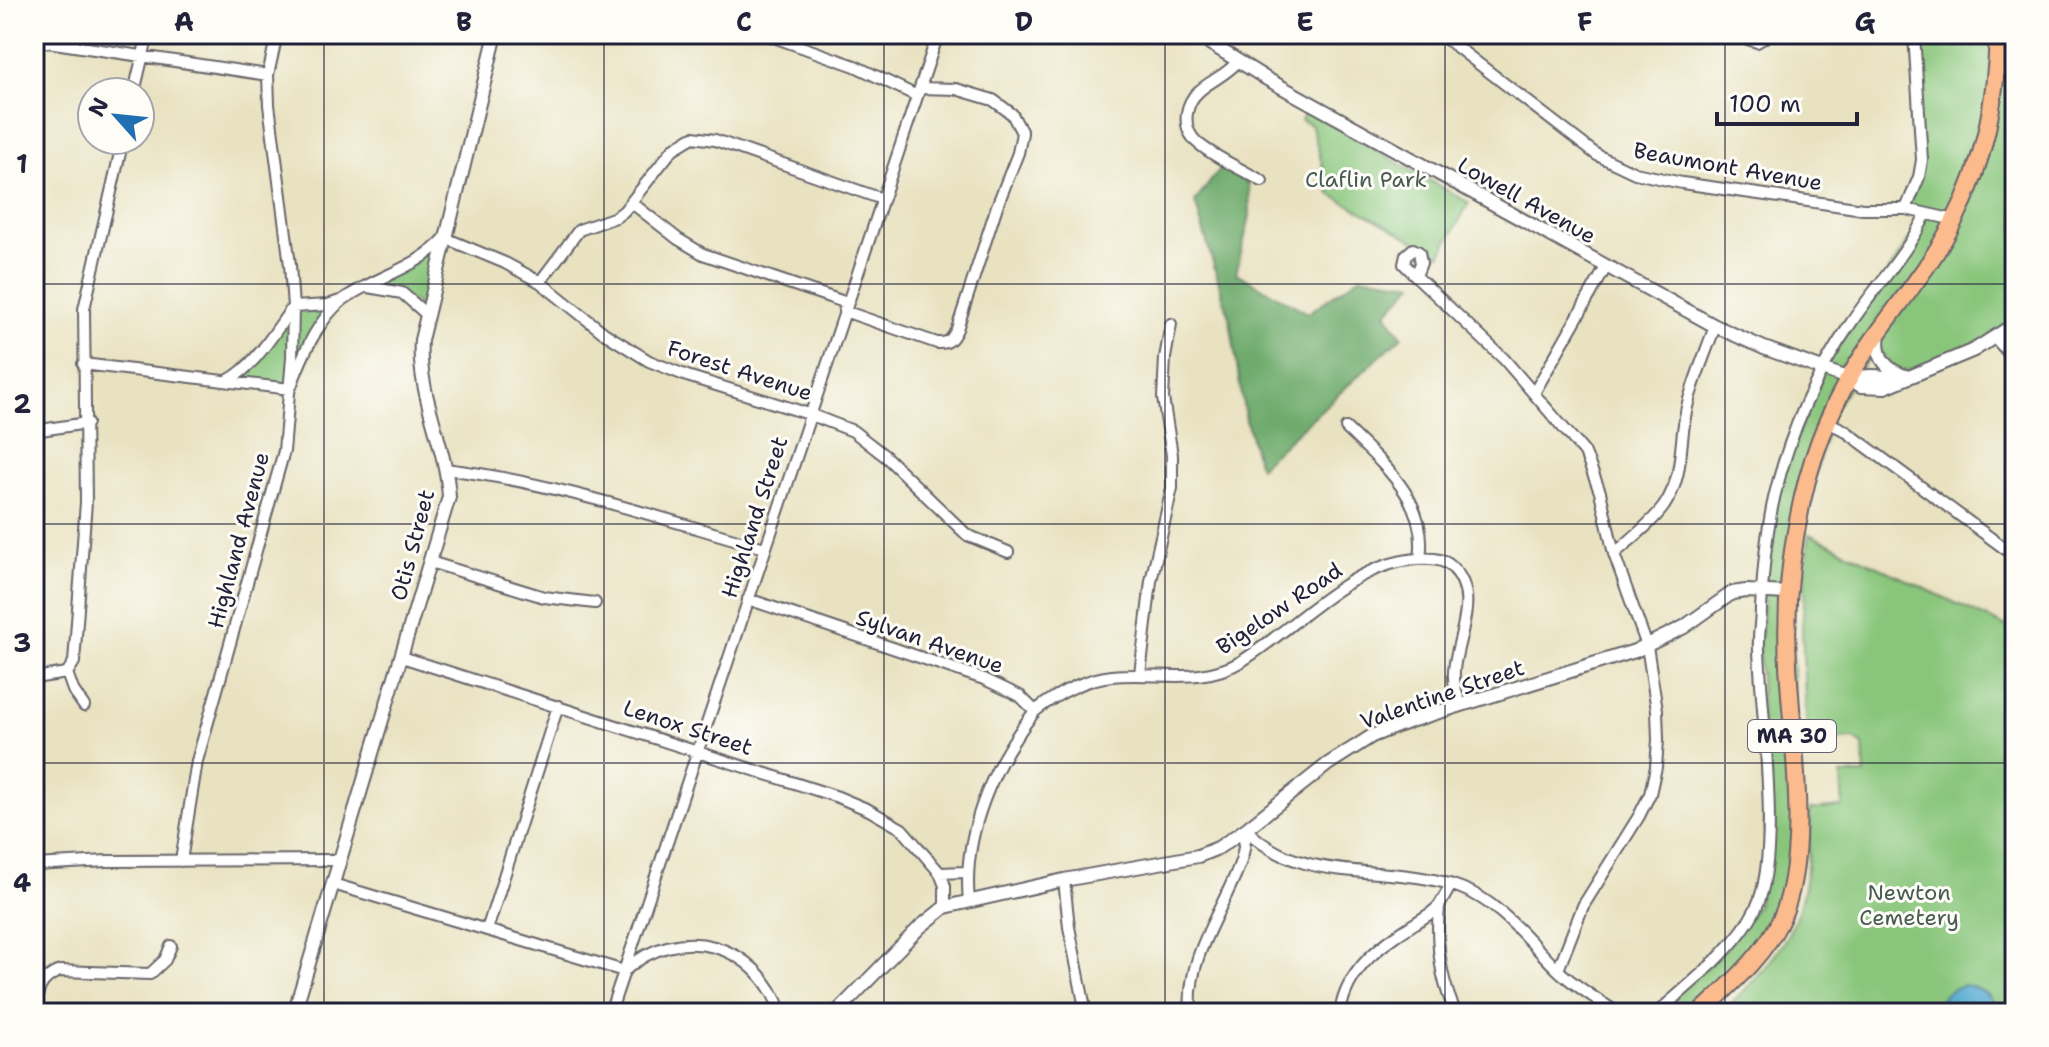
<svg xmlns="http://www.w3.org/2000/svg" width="2049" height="1047" viewBox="0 0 2049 1047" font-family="'Shantell Sans',sans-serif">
<rect width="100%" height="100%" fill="#fdfcf7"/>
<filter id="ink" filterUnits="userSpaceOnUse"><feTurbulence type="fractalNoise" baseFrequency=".0125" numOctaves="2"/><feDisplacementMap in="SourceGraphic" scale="16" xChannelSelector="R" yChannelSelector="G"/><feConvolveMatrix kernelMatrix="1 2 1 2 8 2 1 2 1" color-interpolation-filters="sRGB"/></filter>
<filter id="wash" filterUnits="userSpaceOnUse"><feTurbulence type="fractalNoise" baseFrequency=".006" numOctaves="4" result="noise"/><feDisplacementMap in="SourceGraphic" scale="32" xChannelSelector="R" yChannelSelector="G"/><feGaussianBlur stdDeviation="1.8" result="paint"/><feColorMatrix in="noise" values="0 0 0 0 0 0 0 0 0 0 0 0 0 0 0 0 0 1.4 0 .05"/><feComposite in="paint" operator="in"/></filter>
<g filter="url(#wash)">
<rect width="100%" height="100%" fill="#e9e2c1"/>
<path fill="#89c67c" stroke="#56745c" stroke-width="2" d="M1914 34H2015V324L1945 363 1897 373 1877 346 1832 412 1791 562 1796 837 1777 926 1700 1013H1657L1725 949 1757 906 1766 858 1759 646 1775 493 1823 369 1926 215 1906 209 1919 177Z
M1306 111 1469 203 1440 255 1330 194 1312 126 1301 120Z
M445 238 425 313 414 302 367 287Z
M328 305 331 313 290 389 225 381 235 376 293 307Z
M1809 534 2015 631V1013H1722C1797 940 1808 914 1810 810L1843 807 1841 775 1865 774 1863 745 1854 739 1807 742 1802 629Z"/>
<path fill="#6eab6c" stroke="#486654" stroke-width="2" d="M1222 166 1249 184 1250 216 1236 273 1308 313 1361 276 1414 283 1386 313 1402 336 1259 467 1245 417 1230 320 1195 202Z"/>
<path fill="#53abd0" stroke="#3a6686" stroke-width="2" d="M1965 985C1981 989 1993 994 1995 1013H1942L1938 1006C1940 996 1953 987 1965 985Z"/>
</g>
<g filter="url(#ink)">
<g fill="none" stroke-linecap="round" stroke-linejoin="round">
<g stroke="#68656a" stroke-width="14">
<path id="minor" d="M765 34 855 66 917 96
M1440 34 1597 155 1635 173 1682 183 1863 209H1906L1955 220
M1733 34 1757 42 1770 34
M34 40 268 75
M1238 61C1227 75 1211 80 1198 92 1186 103 1182 124 1193 138 1202 151 1247 172 1262 181
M134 92 148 34
M632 203 678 239 703 254 847 303
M1906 209 1919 177 1922 160 1914 34
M1416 276 1404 264 1406 255 1413 249 1419 252 1421 263 1416 276 1504 359 1585 453 1600 492 1614 554 1647 646 1657 710 1658 740 1656 767 1650 794 1639 816 1583 906 1558 970
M540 282 579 230 616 217 624 211 673 149 693 137 715 140 882 199
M368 287 402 293 425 313
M844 311 937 343C949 344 952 339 957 329L997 206 1018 153 1022 133 1012 114 993 100 956 89 920 88
M1995 338 2015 360
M83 364 290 389C301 359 317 319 344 299 377 276 418 268 445 238L505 263 540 282 604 333 649 361 687 376 809 414 853 431 885 456 967 535 1008 552
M227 381C256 366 274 332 293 307L328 305 340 301
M1534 393 1606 267
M1827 422 1844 430 2015 556
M1346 428C1383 464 1429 501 1420 558
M34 431 87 423
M445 469C554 482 659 518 765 548
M1614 554C1631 539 1651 524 1664 506 1686 473 1678 439 1688 403 1695 377 1706 352 1715 326
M430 562 544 597 595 603
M748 599 984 679 1020 696 1035 711C994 762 962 834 969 901
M402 657 838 797 869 810 902 829 940 873 966 872
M67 673 73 690 84 706
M1140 674 1151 581 1172 488V455L1163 398 1165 358 1171 324
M34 678 67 673 74 662 86 502 84 309 123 140
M1035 711C1057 694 1084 679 1112 676 1157 671 1200 686 1242 661 1298 626 1347 565 1417 559 1429 558 1443 558 1452 567 1482 596 1456 638 1454 671 1453 684 1457 695 1461 706
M1246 829C1301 888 1392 861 1461 888 1501 903 1528 941 1558 970 1576 987 1598 1000 1618 1013
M181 861 197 761 284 451 292 358 293 307 290 265 269 105 268 75 277 34
M34 865 107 861 339 860
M940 873 945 886V907
M1064 880 1069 927 1086 1013
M333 884 624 971C679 921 758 943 781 1013
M1439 906C1436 943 1440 980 1456 1013
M487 930 558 706
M36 1013C36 993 39 978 60 971L150 974 165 960 171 946
M610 1013 938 34
M1191 1013C1186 957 1220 916 1239 866 1244 855 1245 842 1246 829
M1340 1013C1347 963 1392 938 1431 913L1439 906 1451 885
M1657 1013C1689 984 1737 948 1756 908 1782 855 1761 713 1759 650 1758 636 1761 622 1761 608 1763 570 1766 531 1775 494 1790 433 1815 375 1851 323 1875 287 1907 254 1926 214"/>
</g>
<g stroke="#68656a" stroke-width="16">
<path id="tertiary" d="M1195 34 1267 79 1715 326 1764 348 1850 379 1861 386 1885 387 1974 350 2015 324
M1879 333C1875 357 1885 370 1908 377
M1850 379C1867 374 1881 375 1898 380
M294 1013 449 497C446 443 417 395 421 340L496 34
M836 1013 920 927 945 907 1064 880 1198 856 1218 848 1246 829 1328 764 1372 736 1410 721 1635 651 1684 627 1732 593 1746 591 1788 593"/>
</g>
<g stroke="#68656a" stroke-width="20">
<path id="primary" d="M1700 1013C1730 985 1765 955 1782 917 1811 850 1791 736 1788 664 1785 609 1790 555 1802 501 1814 446 1837 393 1869 346 1897 305 1931 266 1954 221 1985 162 1996 100 1998 34"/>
</g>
<use href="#minor" stroke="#fff" stroke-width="10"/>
<use href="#tertiary" stroke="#fff" stroke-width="12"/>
<use href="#primary" stroke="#fbbb8d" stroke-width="16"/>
</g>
</g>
<path fill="none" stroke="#22223b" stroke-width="2" stroke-opacity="0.55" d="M324 34V1013M604 34V1013M884 34V1013M1165 34V1013M1445 34V1013M1725 34V1013M34 284H2015M34 524H2015M34 763H2015"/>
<g text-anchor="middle" stroke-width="6" stroke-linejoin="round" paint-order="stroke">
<rect fill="#fdfcf7" stroke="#646373" stroke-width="2" x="1748" y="720" width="88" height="32" rx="6"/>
<g font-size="20" font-weight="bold" fill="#22223b">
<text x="1792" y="743">MA 30</text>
</g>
<g font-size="22" fill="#22223b" stroke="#fdfcf7">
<text transform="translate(1728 166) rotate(10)" y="8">Beaumont Avenue</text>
<text transform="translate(1527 200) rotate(29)" y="8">Lowell Avenue</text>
<text transform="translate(740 370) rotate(18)" y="8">Forest Avenue</text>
<text transform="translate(754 517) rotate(-72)" y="8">Highland Street</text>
<text transform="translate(238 540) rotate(-75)" y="8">Highland Avenue</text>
<text transform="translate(412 545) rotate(-75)" y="8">Otis Street</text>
<text transform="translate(1279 608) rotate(-34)" y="8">Bigelow Road</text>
<text transform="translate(930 641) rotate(19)" y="8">Sylvan Avenue</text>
<text transform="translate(1442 694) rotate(-19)" y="8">Valentine Street</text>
<text transform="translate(688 727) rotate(18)" y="8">Lenox Street</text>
</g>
<g font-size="22" fill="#465b52" stroke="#fdfcf7">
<text x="1366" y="187">Claflin Park</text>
<text x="1909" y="900">Newton<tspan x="1909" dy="25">Cemetery</tspan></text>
</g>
</g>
<rect width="2049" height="1047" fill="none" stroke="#fdfcf7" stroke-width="88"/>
<g transform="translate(116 116) rotate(297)"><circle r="38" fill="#fdfcf7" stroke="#a5a5ac" stroke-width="2"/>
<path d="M0-6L14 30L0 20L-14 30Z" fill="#1f6fb2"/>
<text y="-12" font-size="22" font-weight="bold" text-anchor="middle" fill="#22223b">N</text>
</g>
<path d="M1717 112v12h140v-12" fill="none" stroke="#22223b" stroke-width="4"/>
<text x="1729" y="112" font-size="24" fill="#22223b" stroke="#fdfcf7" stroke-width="6" paint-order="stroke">100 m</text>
<rect x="44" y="44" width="1961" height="959" fill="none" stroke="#22223b" stroke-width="3"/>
<g font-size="26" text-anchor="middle" font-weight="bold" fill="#22223b">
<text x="184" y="31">A</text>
<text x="464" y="31">B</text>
<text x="744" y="31">C</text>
<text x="1024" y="31">D</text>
<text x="1305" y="31">E</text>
<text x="1585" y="31">F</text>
<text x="1865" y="31">G</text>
<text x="22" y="173">1</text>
<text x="22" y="413">2</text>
<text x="22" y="652">3</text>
<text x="22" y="892">4</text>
</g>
</svg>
